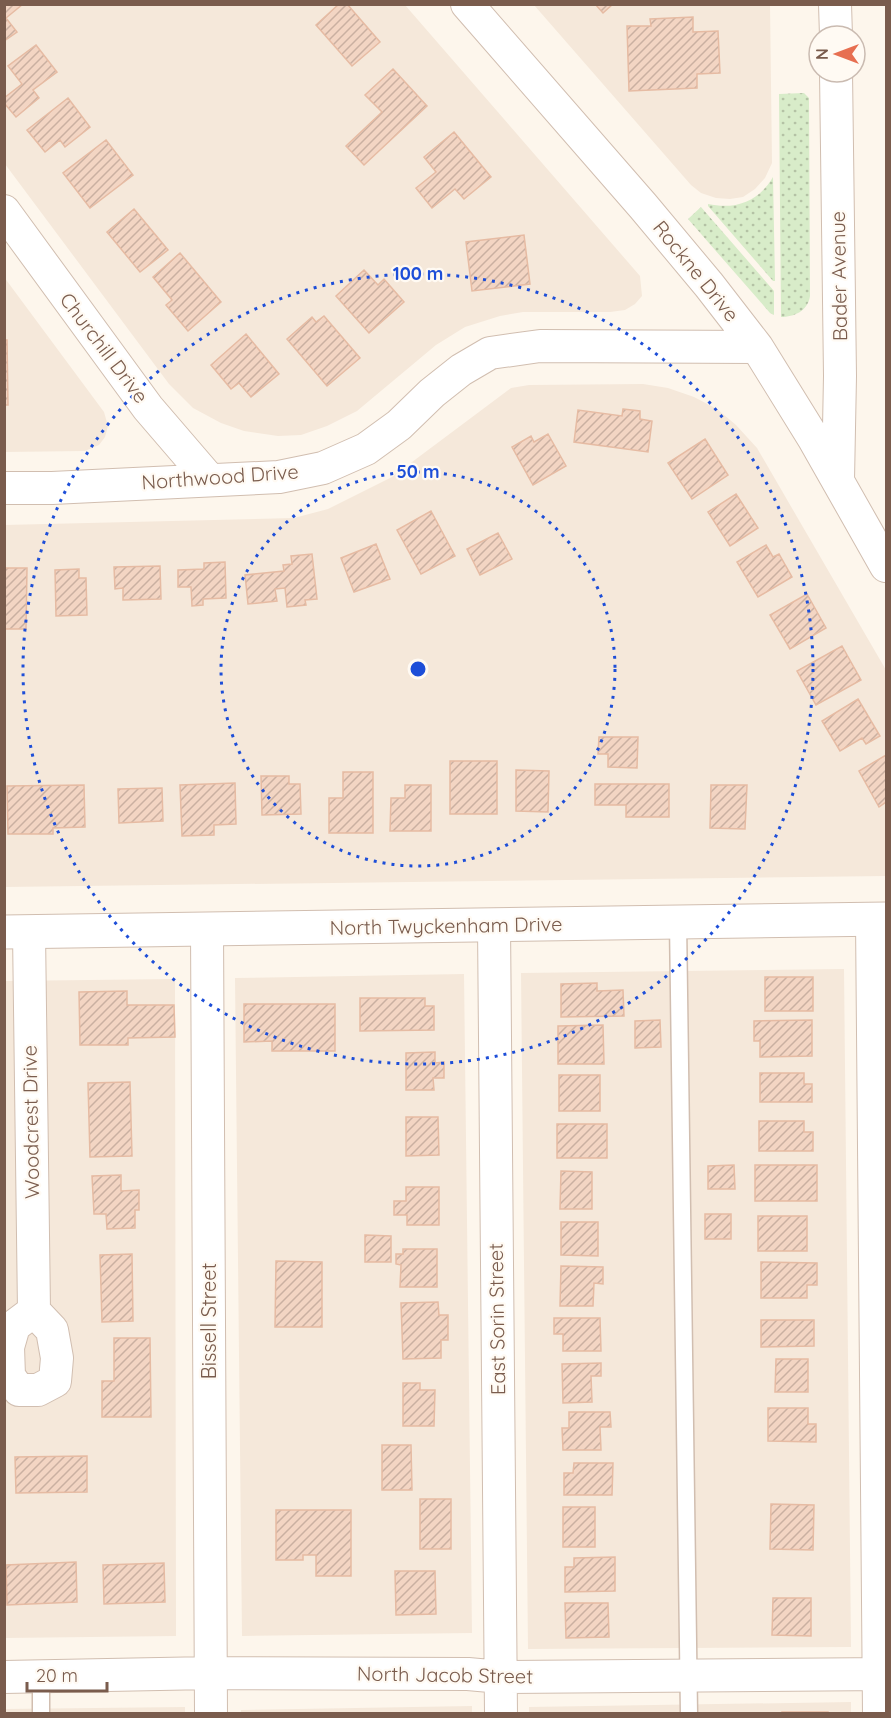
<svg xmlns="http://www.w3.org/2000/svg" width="891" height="1718" viewBox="0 0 891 1718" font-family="Quicksand,sans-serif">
<defs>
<pattern id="grass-dots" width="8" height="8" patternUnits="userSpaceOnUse" patternTransform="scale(1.5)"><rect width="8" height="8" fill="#d8ecc9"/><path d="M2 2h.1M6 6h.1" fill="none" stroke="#b4c2a5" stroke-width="1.8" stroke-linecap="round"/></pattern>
<pattern id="building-hatch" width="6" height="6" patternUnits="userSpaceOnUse" patternTransform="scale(1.5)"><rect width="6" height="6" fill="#f3d5c3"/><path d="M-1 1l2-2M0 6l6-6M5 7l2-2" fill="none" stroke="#cab0a1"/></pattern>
</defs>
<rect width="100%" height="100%" fill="#fdf6ec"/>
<path fill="#f5e8da" d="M5 5H405L640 276 642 296 635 304 625 310 610 312H523L500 316 465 327 436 345 357 411 327 426 301 435 278 436 244 431 221 423 193 408 169 384 5 164Z
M534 5H770L772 163 765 178 755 189 743 197 730 199 716 198 701 193 691 185Z
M4 277 104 412 108 426 105 437 99 445 85 451 5 452Z
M643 384 668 388 694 397 717 409 736 425 757 448 886 670V876L5 887 4 525 294 518 328 509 392 477 511 388 529 385Z
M844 969 851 1647 528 1649 521 973Z
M464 974 472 1633 242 1636 235 978Z
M175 979 176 1636 5 1638 4 981Z
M851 1702V1713L529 1714V1707Z
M472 1706V1714L241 1713V1710Z
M185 1707V1713L5 1714 4 1709Z"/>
<path fill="url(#grass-dots)" d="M804 93 809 98 810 296C808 311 794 317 781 317L779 94Z
M773 177 775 281H773L708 206V204C736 210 759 201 773 177Z
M701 207 774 291V315L770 313 688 219Z"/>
<path fill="url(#building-hatch)" stroke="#e6bba3" stroke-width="1.5" d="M4 4H23L6 18 17 32 4 41Z
M339 4H347L380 42 352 66 316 25Z
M595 4H613L603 13Z
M693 17V32L718 31 720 73 697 74V88L629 91 627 26H651L650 19Z
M36 45 57 72 33 90 39 98 16 117 4 103V98L22 84 8 66Z
M393 69 427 106 364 165 346 146 382 112 365 95Z
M68 98 90 127 65 147 60 140 45 152 27 130Z
M454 132 491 177 464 199 455 189 432 208 416 188 436 172 424 157Z
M106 140 133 175 90 208 63 173Z
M134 209 168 250 140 272 107 232Z
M524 235 530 284 472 291 466 242Z
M180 253 221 302 188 331 166 305 172 300 153 277Z
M364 270 378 285 384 279 404 302 369 333 336 296Z
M324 316 360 358 327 386 287 339 312 317 316 322Z
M246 334 279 374 251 397 239 383 231 389 211 365Z
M4 340H7L8 405H4Z
M623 409 640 411V419L652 421 648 452 574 442 578 410 622 416Z
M548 434 566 466 533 485 512 447 531 436 534 442Z
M705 439 728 475 692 499 668 463Z
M736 494 758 528 730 546 708 512Z
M431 511 455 556 421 574 397 530Z
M498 533 512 559 480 575 467 549Z
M376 544 390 579 354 592 341 558Z
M766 545 773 557 779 554 792 577 758 597 737 562Z
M312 554 317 599 305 600 306 605 287 607 285 588 275 589 277 601 248 604 245 575 284 571 283 565 292 564 291 556Z
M225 562 226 598 203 599V605L192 606 191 587H178V570L204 569V563Z
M160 566 161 599 123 600V588L115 589 114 567Z
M4 568H27L26 629H4Z
M79 569V578H86L87 615 56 616 55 570Z
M807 594 826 628 790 649 770 615Z
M842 646 861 680 816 705 797 671Z
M858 699 880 736 866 744 862 738 840 751 822 721Z
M599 737H638L637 768 608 767V754H598Z
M886 755V802L879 807 859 771Z
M450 761H497V814H450Z
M516 770 549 771 548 812 516 811Z
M343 772H373V833H329V798H343Z
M261 776H289V784H300L301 814 262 815Z
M235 783 236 824 214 825V835L182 836 180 785Z
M595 784H669V817H626V805H595Z
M84 785 85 827 53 828V834H8L7 786Z
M405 785H431V831H390L391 798H405Z
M711 785H747L745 829 710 828Z
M162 788 163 821 119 823 118 789Z
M765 977H813V1011H765Z
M597 983V991L623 990 624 1016 561 1017V984Z
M127 991V1005H174L175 1037 128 1038V1045H80L79 992Z
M360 998H425V1006H434V1030L360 1031Z
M244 1004H335V1051H272V1041L244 1042Z
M660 1020 661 1047 635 1048V1021Z
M812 1020V1056L760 1057V1041H754V1021Z
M603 1025 604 1064H558V1026Z
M435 1052V1063L444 1062V1078H433L434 1090H406V1053Z
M760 1073H804V1084H812V1102H760Z
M559 1075H600V1111H559Z
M130 1082 132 1156 90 1157 88 1083Z
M406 1117H438L439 1155 406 1156Z
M759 1121H804V1132H813V1151H759Z
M557 1124H607V1158H557Z
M734 1165 735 1189H708V1166Z
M755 1165H817V1201H755Z
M561 1171 592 1172V1209H560Z
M121 1175V1191L139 1190V1210H135V1228L107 1229 106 1214H94L92 1176Z
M406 1187H439V1225H407V1215H394V1201H406Z
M705 1214H731V1239H705Z
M758 1216H807V1251H758Z
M561 1222H598V1256L561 1255Z
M365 1235 391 1236V1262H365Z
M403 1249H437V1287H400L401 1265 396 1264V1254H403Z
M132 1254 133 1321 102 1322 100 1255Z
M276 1261 322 1262V1327H275Z
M761 1262 817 1263V1285H807V1298H761Z
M561 1266 603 1267V1284L594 1283 593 1306H560Z
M438 1302 439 1315H448V1340H441V1358L403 1359 401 1303Z
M554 1318H600L601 1351H563V1334H554Z
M761 1320H814V1346L761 1347Z
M114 1338H150L151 1417H102V1381H114Z
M776 1359H808V1392H775Z
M601 1363V1376H591L592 1402 563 1403 562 1364Z
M403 1383H420V1390H435L434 1426H403Z
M768 1408H808V1424H816V1442L768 1441Z
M569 1412H610L611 1427H600L601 1450H563L562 1428H569Z
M382 1445H411L412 1490H382Z
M87 1456V1492L16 1493 15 1457Z
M574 1463H613L612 1495H564V1473H573Z
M420 1499H451V1549H420Z
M771 1504 814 1505 813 1550 770 1549Z
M563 1507H595V1547H563Z
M276 1510H351V1576H316V1555H303V1560H276Z
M615 1557V1591L565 1592V1567H574V1558Z
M76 1562 77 1602 7 1605 6 1565Z
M164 1563 165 1602 104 1604 103 1565Z
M395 1571H435L436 1614 396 1615Z
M773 1598H811V1636L772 1635Z
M565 1603H608L609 1637 566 1638Z
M782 1712H828V1714H782Z"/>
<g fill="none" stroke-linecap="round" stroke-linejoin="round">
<g stroke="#d1beb0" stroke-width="19">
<path id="service" d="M678 921 689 1714
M41 1676V1714"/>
</g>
<g stroke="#d1beb0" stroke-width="34">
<path id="minor" d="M467 4 643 206 709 285 757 347 814 439 886 566
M835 4 836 36
M836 72 840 376 838 480
M4 211 148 408 209 479
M4 488H52L279 477 323 468 366 449 399 425 432 393 461 370 490 353 540 346 757 347
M872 919 879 1714
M494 925 501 1714
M207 929 211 1714
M29 932 34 1311 14 1326 8 1347 9 1376 19 1390H38L55 1381 57 1358 52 1330 34 1311
M4 1677 211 1673 468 1674 501 1677 886 1674"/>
</g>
<g stroke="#d1beb0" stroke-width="35">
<path id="tertiary" d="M4 932 886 919"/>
</g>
<use href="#service" stroke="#fff" stroke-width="16"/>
<use href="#minor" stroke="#fff" stroke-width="32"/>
<use href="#tertiary" stroke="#fff" stroke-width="33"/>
</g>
<g fill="none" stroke="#1d4ed8" stroke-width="3" stroke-dasharray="3 6">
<circle cx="418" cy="669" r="197"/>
<circle cx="418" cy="669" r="395"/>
</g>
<g text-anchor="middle" stroke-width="4.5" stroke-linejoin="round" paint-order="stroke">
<g font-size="20" fill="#7a5c4d" stroke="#fffaf3">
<text transform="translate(696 271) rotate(51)" y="7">Rockne Drive</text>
<text transform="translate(839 276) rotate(-91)" y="7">Bader Avenue</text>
<text transform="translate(104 348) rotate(53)" y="7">Churchill Drive</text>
<text transform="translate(220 477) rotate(-4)" y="7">Northwood Drive</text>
<text transform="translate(446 926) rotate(-1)" y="7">North Twyckenham Drive</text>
<text transform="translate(31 1122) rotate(-91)" y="7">Woodcrest Drive</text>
<text transform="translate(497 1319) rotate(-91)" y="7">East Sorin Street</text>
<text transform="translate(209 1321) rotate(-90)" y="7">Bissell Street</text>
<text transform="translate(445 1675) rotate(1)" y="7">North Jacob Street</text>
</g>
</g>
<circle cx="418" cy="669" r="9" fill="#1d4ed8" stroke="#fffaf3" stroke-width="3"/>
<g font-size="18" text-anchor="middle" font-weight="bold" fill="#1d4ed8" stroke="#fffaf3" stroke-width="4.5" stroke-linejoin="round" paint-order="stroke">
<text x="418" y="280">100 m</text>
<text x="418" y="478">50 m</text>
</g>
<rect width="891" height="1718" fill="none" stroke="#7a5c4d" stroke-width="12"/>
<g transform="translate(837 54) rotate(270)"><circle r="28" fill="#fffaf3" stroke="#cabbb1" stroke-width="1.5"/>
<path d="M0-4.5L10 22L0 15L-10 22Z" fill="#e76f51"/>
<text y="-9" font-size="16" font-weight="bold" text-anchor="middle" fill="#7a5c4d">N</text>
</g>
<path d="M27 1682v9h80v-9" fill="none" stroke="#7a5c4d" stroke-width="3"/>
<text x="36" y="1682" font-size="18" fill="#7a5c4d" stroke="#fffaf3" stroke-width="4.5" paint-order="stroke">20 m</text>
</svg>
